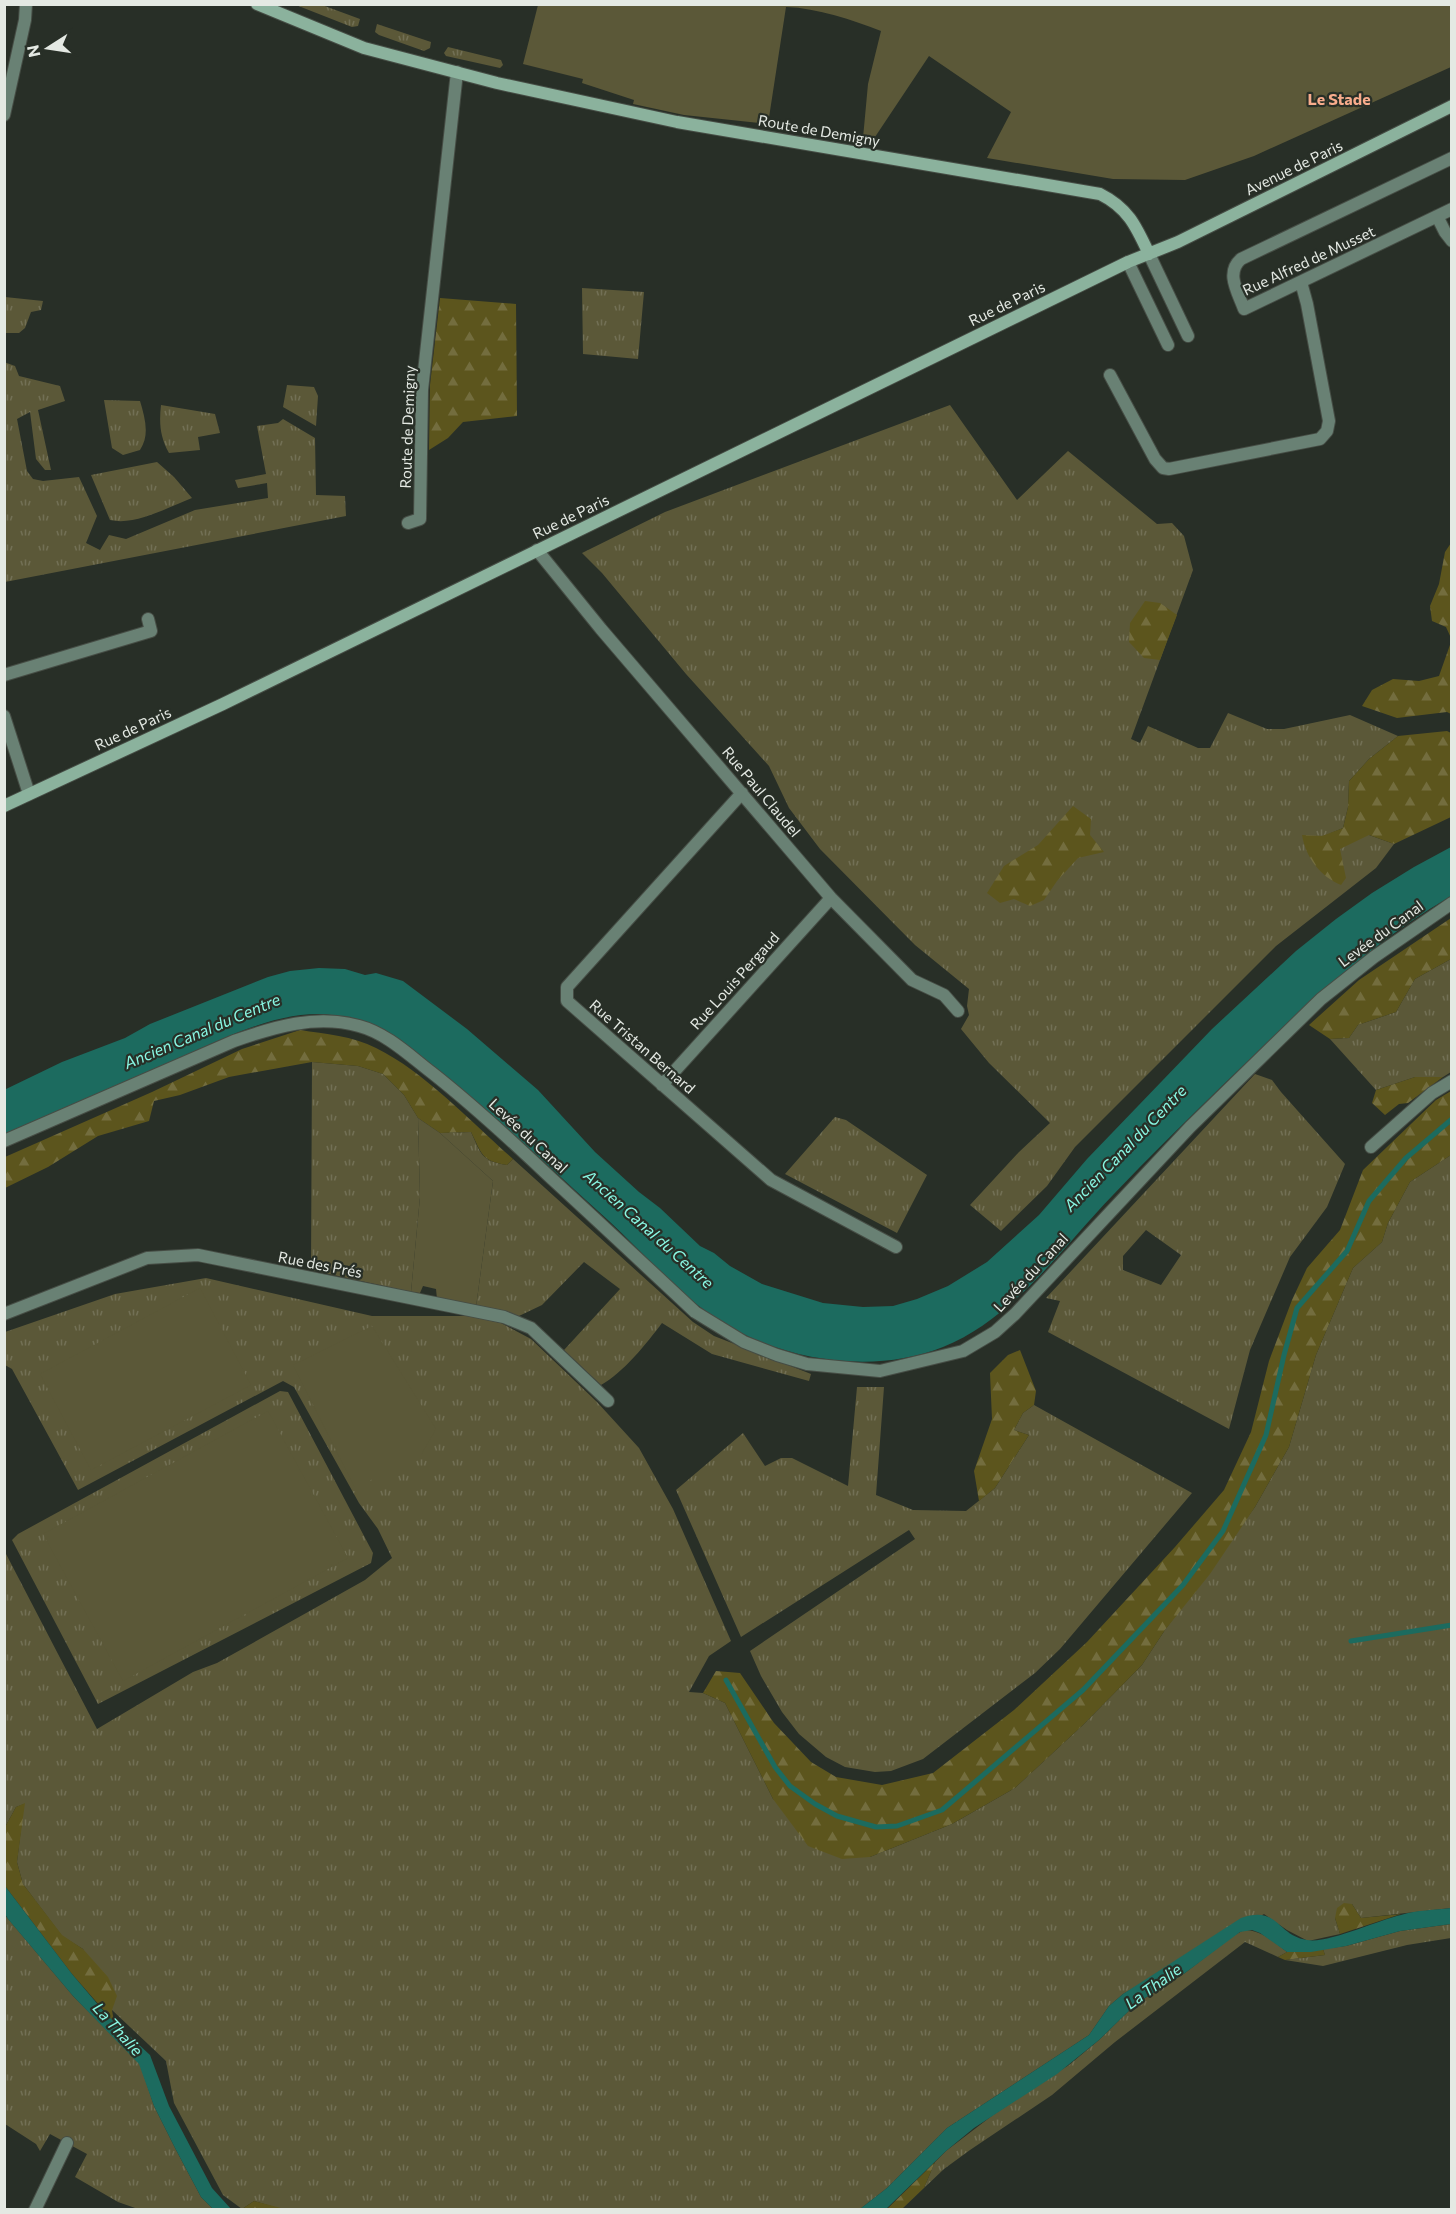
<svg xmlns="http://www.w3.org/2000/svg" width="1456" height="2214" viewBox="0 0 1456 2214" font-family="Commissioner,sans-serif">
<defs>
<pattern id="grass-tufts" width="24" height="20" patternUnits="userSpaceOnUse" patternTransform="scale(1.5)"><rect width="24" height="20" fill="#5b5838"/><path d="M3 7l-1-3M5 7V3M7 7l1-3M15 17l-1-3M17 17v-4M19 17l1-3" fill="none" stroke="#727055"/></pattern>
<pattern id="forest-firs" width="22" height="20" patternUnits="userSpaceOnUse" patternTransform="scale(1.5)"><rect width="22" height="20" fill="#5c551d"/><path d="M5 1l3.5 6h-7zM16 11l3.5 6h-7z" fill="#736d3e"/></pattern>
</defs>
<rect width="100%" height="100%" fill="#282f27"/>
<path fill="url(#grass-tufts)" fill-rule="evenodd" d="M296 5H322L360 19 358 26 352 27Z
M377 24 431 42 430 48 424 51 379 35 375 32Z
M448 47 501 60 503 65 500 68 446 56 444 53Z
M582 288 644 292 638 359 583 354Z
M5 297 43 301 41 310 31 312 25 328 19 333H5Z
M4 362 15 366 19 376 60 386 65 401 38 410 51 470H45L36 459 30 412 17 419 27 471 33 479 43 481 79 477 97 516 86 543 100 550 109 535 126 539 195 510 268 498 267 483 238 488 235 480 266 474 257 426 278 423 283 419 315 438 316 495 345 496 346 516 5 582Z
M287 385 314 387 318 396 316 426 283 407Z
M104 400 140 401C145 418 150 435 140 450L123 455 112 448Z
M161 405 215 414 220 433 198 437 200 450 169 453C160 437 159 423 161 405Z
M950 405 1017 500 1068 451 1157 524 1172 523 1184 536 1193 570 1131 739 1140 743 1148 726 1198 748H1210L1228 713 1267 729H1284L1350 715 1398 736 1369 759 1349 781 1348 807 1343 828 1331 833 1369 835 1394 844 1376 868 1276 946 1075 1147 1047 1186 1001 1231 970 1205 1019 1152 1050 1123 989 1063 961 1029 969 1015 967 1006 969 989 915 945 820 849 789 808 769 766 686 674 602 573 582 553 665 512Z
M157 462 174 477 192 498C168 507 136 526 110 520L91 475Z
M1451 959V1072L1443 1077H1415L1376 1090 1330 1039 1349 1038 1358 1025 1396 1012 1415 979Z
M312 1062 358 1066 383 1074 404 1095 418 1118 420 1197 411 1292 311 1270Z
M1255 1074 1272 1080 1281 1092 1345 1164 1327 1207 1290 1257 1250 1350 1229 1429 1048 1332 1060 1301 1046 1298ZM1146 1230 1181 1255 1161 1285 1123 1270V1256Z
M835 1117 846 1120 927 1175 897 1233 785 1174Z
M471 1132C481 1154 481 1161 507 1165L513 1159 693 1322 714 1336 811 1374 809 1381 712 1354 662 1323C647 1343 623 1373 601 1385L564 1350 620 1289 584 1262 542 1305 519 1316 476 1307 493 1181 440 1133Z
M1451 1155V1908L1361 1918 1352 1904 1335 1918 1340 1934 1308 1941 1287 1930 1264 1914 1123 1994 1109 2006 1089 2035 947 2128 887 2188 860 2209 285 2210 254 2201 242 2209 223 2195 174 2103 166 2061 112 2010 83 1949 62 1936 23 1884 17 1862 24 1804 16 1807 5 1827V1552L97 1729 193 1672 217 1663 365 1580 392 1558 378 1529 359 1503 294 1387 283 1381 78 1490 12 1369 5 1365V1332L115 1294 206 1278 372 1316H469L501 1323 531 1339 597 1402 639 1448 673 1509 731 1641 709 1656 689 1692 703 1693 725 1703 773 1799 870 1857 952 1824 1015 1788 1083 1725 1142 1665 1165 1630 1255 1507 1289 1447 1316 1355 1353 1268 1382 1242 1388 1223 1410 1182Z
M857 1387H884L876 1495 913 1510 966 1511 995 1488 1029 1435 1014 1430 1023 1413 1034 1405 1192 1493 1060 1649 1035 1673 923 1759 891 1771 875 1772 845 1767 826 1757 799 1734 782 1712 761 1676 750 1651 915 1539 909 1530 741 1637 676 1490 743 1433 765 1466 781 1458H792L848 1486Z
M280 1391 288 1392 373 1553 371 1563 98 1704 12 1540 18 1534Z
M4 1914 73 1996 140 2064 154 2106 175 2148 201 2197 213 2209H138L118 2202 75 2177 87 2154 50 2134 40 2151 36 2144 5 2124Z
M1451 1924V1938L1407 1945 1323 1966 1285 1960 1325 1955 1323 1949 1346 1946 1400 1931Z
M1244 1930C1261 1930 1274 1942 1287 1952L1278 1957 1245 1942 1115 2042 1052 2095 970 2150 944 2169 924 2188 935 2162 946 2151 993 2115 1069 2065 1099 2040 1137 2003 1185 1973 1233 1936Z"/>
<path fill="url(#forest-firs)" d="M440 298 516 304 517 416 463 422 448 438 429 450 430 385Z
M1451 543V638L1446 627 1432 621 1430 606 1439 584 1445 552Z
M1145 601 1160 603 1177 615 1160 660 1144 658 1129 642 1130 623Z
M1451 642V714L1447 712 1397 718 1362 706 1372 690 1393 679 1419 681 1439 676Z
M1447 731 1451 733V817L1394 844 1369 835 1340 849 1346 878 1341 885C1320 876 1306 858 1302 835L1322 836 1343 828 1348 807 1349 781 1369 759 1398 736Z
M1073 806 1091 819 1090 835 1104 852 1078 858 1057 881 1044 900 1030 906 1014 899 1000 903 987 893 1004 866 1038 845Z
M1451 918V959L1415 979 1396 1012 1358 1025 1349 1038 1330 1039 1309 1025 1359 980Z
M300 1030C325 1034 353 1036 376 1048 425 1072 472 1123 513 1159L507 1165C481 1161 482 1154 471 1132L440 1133 418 1118 404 1095 383 1074 358 1066 312 1062 229 1077 180 1095 154 1101 149 1121 98 1136 48 1167 5 1188V1157L152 1092 242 1049Z
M1415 1077H1443L1408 1103 1399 1104 1385 1115 1372 1103 1376 1090Z
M1451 1091V1155L1410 1182 1388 1223 1382 1242 1353 1268 1316 1355 1289 1447 1255 1507 1210 1574 1165 1630 1142 1665 1083 1725 1015 1788 952 1824 870 1857 842 1859 808 1846 773 1799 725 1703 703 1693 716 1671 740 1673 774 1723 811 1762 836 1777 882 1785 933 1773 1014 1710 1087 1642 1175 1547 1224 1490 1251 1432 1269 1361 1292 1300 1307 1268 1340 1230 1363 1170 1436 1100Z
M1020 1350 1036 1391 1034 1405 1023 1413 1014 1430 1029 1435 995 1488 979 1501 974 1471 992 1419 990 1373 1008 1355Z
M25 1803 17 1862 23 1884 62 1935 83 1949 108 1977 117 1996 112 2010 114 2022 72 1974 5 1886V1827L16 1807Z
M1344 1903 1352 1904 1361 1918 1401 1914 1340 1934 1335 1918 1337 1908Z
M1323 1949 1325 1955 1285 1960 1278 1957 1287 1952Z
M935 2162 924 2188 902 2209 886 2210Z
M254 2201 285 2209H242Z"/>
<path fill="#5b5838" d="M538 5H1451V67L1254 156 1185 180 1113 179 987 158 1011 112 929 56 873 140 863 138 868 84 881 31C852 20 818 8 786 7L768 124 684 115 633 104 634 100 582 83 583 79 523 64Z
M418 1118 440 1133 493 1181 476 1307 437 1299 436 1289 423 1286 420 1293 411 1292 420 1197Z
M200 1288 251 1385 91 1470 40 1374Z
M372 1326 436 1429 421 1455 355 1488 293 1365Z
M268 1411 348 1558 123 1681 43 1534Z"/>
<path fill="#1c6b5f" d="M1451 847V896C1367 945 1296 1014 1226 1082 1188 1119 1150 1156 1113 1195 1062 1248 1013 1319 943 1347 869 1377 770 1359 707 1312 671 1287 642 1251 609 1221 557 1174 505 1125 450 1080 411 1048 371 1015 318 1014 269 1014 219 1041 175 1060 118 1084 61 1110 5 1135L4 1090 62 1062 125 1038 150 1024 268 977 290 971 319 968 345 969 365 975 376 973 403 981 467 1029 538 1090 595 1152 639 1192 660 1208 700 1246 714 1253 730 1266 762 1284 823 1303 863 1307 893 1306 917 1299 948 1286 987 1262 1039 1215 1087 1159 1212 1029 1296 951 1336 919 1372 893 1414 867Z
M5 1886 72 1974 106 2014 150 2055 169 2106 212 2188 231 2209H213L201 2197 175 2148 154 2106 139 2064 73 1996 8 1919 5 1914Z
M1451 1908V1924L1400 1931 1346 1946 1311 1952H1287L1260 1933 1252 1930 1240 1932 1185 1973 1137 2003 1099 2040 1057 2074 974 2128 946 2151 886 2209H860L887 2188 947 2128 1089 2035 1109 2006 1123 1994 1241 1918C1279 1905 1276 1935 1307 1940 1328 1944 1378 1920 1401 1915 1417 1910 1435 1910 1451 1908Z"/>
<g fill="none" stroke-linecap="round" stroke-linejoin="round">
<path stroke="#1c6b5f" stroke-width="5" d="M1351 1641 1452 1625
M726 1680 775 1767 790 1786 815 1804 837 1816 876 1827 897 1826 942 1810 1083 1690 1183 1585 1223 1531 1266 1435 1284 1355 1297 1308 1347 1251 1369 1201 1406 1158 1452 1119"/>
<g stroke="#464d45" stroke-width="14">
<path id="street" d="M4 115 25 20 26 4
M1452 158 1241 259C1225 273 1238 292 1244 309L1452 209
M1437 216 1445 232 1452 241
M1149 254 1188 336
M1128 262 1168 345
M1110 375 1155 459 1163 468 1169 469 1320 439 1327 431 1329 421 1307 304 1301 282
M408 523 420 519 422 390 457 72
M537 550 601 629 831 898 912 980 944 995 958 1011
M4 675 151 631 148 619
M4 716 29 794
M742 793 567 987V1001L771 1180 896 1247
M662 1085 831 898
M4 1141 234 1041C274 1027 316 1014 359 1026 386 1033 409 1055 431 1072 473 1105 512 1141 551 1178 599 1222 647 1267 695 1312L744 1342 777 1355 807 1364 880 1371 963 1351 995 1332 1015 1314 1190 1127 1321 999 1374 957 1452 903
M1371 1147 1432 1093 1452 1081
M4 1314 147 1258 198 1255 504 1317 531 1328 608 1401
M35 2210 67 2143"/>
</g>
<g stroke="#464d45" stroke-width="14">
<path id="secondary" d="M257 4 364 48 497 83 677 122 1100 194C1128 208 1136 226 1149 254
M4 806 223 704 1128 262 1178 242 1452 106"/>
</g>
<use href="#street" stroke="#698174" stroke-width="12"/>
<use href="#secondary" stroke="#8bb29d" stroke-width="12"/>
</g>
<g text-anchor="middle" stroke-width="4.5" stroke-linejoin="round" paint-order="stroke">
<g font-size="15" fill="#e4e9e3" stroke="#282f27">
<text transform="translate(819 131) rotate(10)" y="5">Route de Demigny</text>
<text transform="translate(1294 168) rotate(-26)" y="5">Avenue de Paris</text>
<text transform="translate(1309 261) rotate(-25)" y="5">Rue Alfred de Musset</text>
<text transform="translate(1007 304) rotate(-26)" y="5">Rue de Paris</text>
<text transform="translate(408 427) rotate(-88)" y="5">Route de Demigny</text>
<text transform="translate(571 517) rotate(-26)" y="5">Rue de Paris</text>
<text transform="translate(133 729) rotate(-25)" y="5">Rue de Paris</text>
<text transform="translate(761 792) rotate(50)" y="5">Rue Paul Claudel</text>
<text transform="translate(1381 934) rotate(-36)" y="5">Levée du Canal</text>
<text transform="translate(735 981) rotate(-48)" y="5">Rue Louis Pergaud</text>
<text transform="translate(642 1047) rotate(41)" y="5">Rue Tristan Bernard</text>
<text transform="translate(528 1136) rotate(43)" y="5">Levée du Canal</text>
<text transform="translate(320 1265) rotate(11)" y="5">Rue des Prés</text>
<text transform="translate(1031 1273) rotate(-47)" y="5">Levée du Canal</text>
</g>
<g font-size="16" font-weight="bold" fill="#f8ac8c" stroke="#282f27">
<text x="1339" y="105">Le Stade</text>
</g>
<g font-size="16" font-style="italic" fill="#89f8e4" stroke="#282f27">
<text transform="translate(202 1031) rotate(-23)" y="6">Ancien Canal du Centre</text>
<text transform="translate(1125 1148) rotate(-46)" y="6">Ancien Canal du Centre</text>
<text transform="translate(649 1229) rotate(42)" y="6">Ancien Canal du Centre</text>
<text transform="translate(1153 1986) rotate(-36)" y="6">La Thalie</text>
<text transform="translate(118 2029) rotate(48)" y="6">La Thalie</text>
</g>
</g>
<rect width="1456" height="2214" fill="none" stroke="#e4e9e3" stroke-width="12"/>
<g transform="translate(48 48) rotate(258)" stroke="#282f27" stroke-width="4.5" paint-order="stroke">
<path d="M0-4.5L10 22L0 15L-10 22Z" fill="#e4e9e3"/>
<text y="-9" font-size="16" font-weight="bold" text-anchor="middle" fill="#e4e9e3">N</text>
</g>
</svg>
